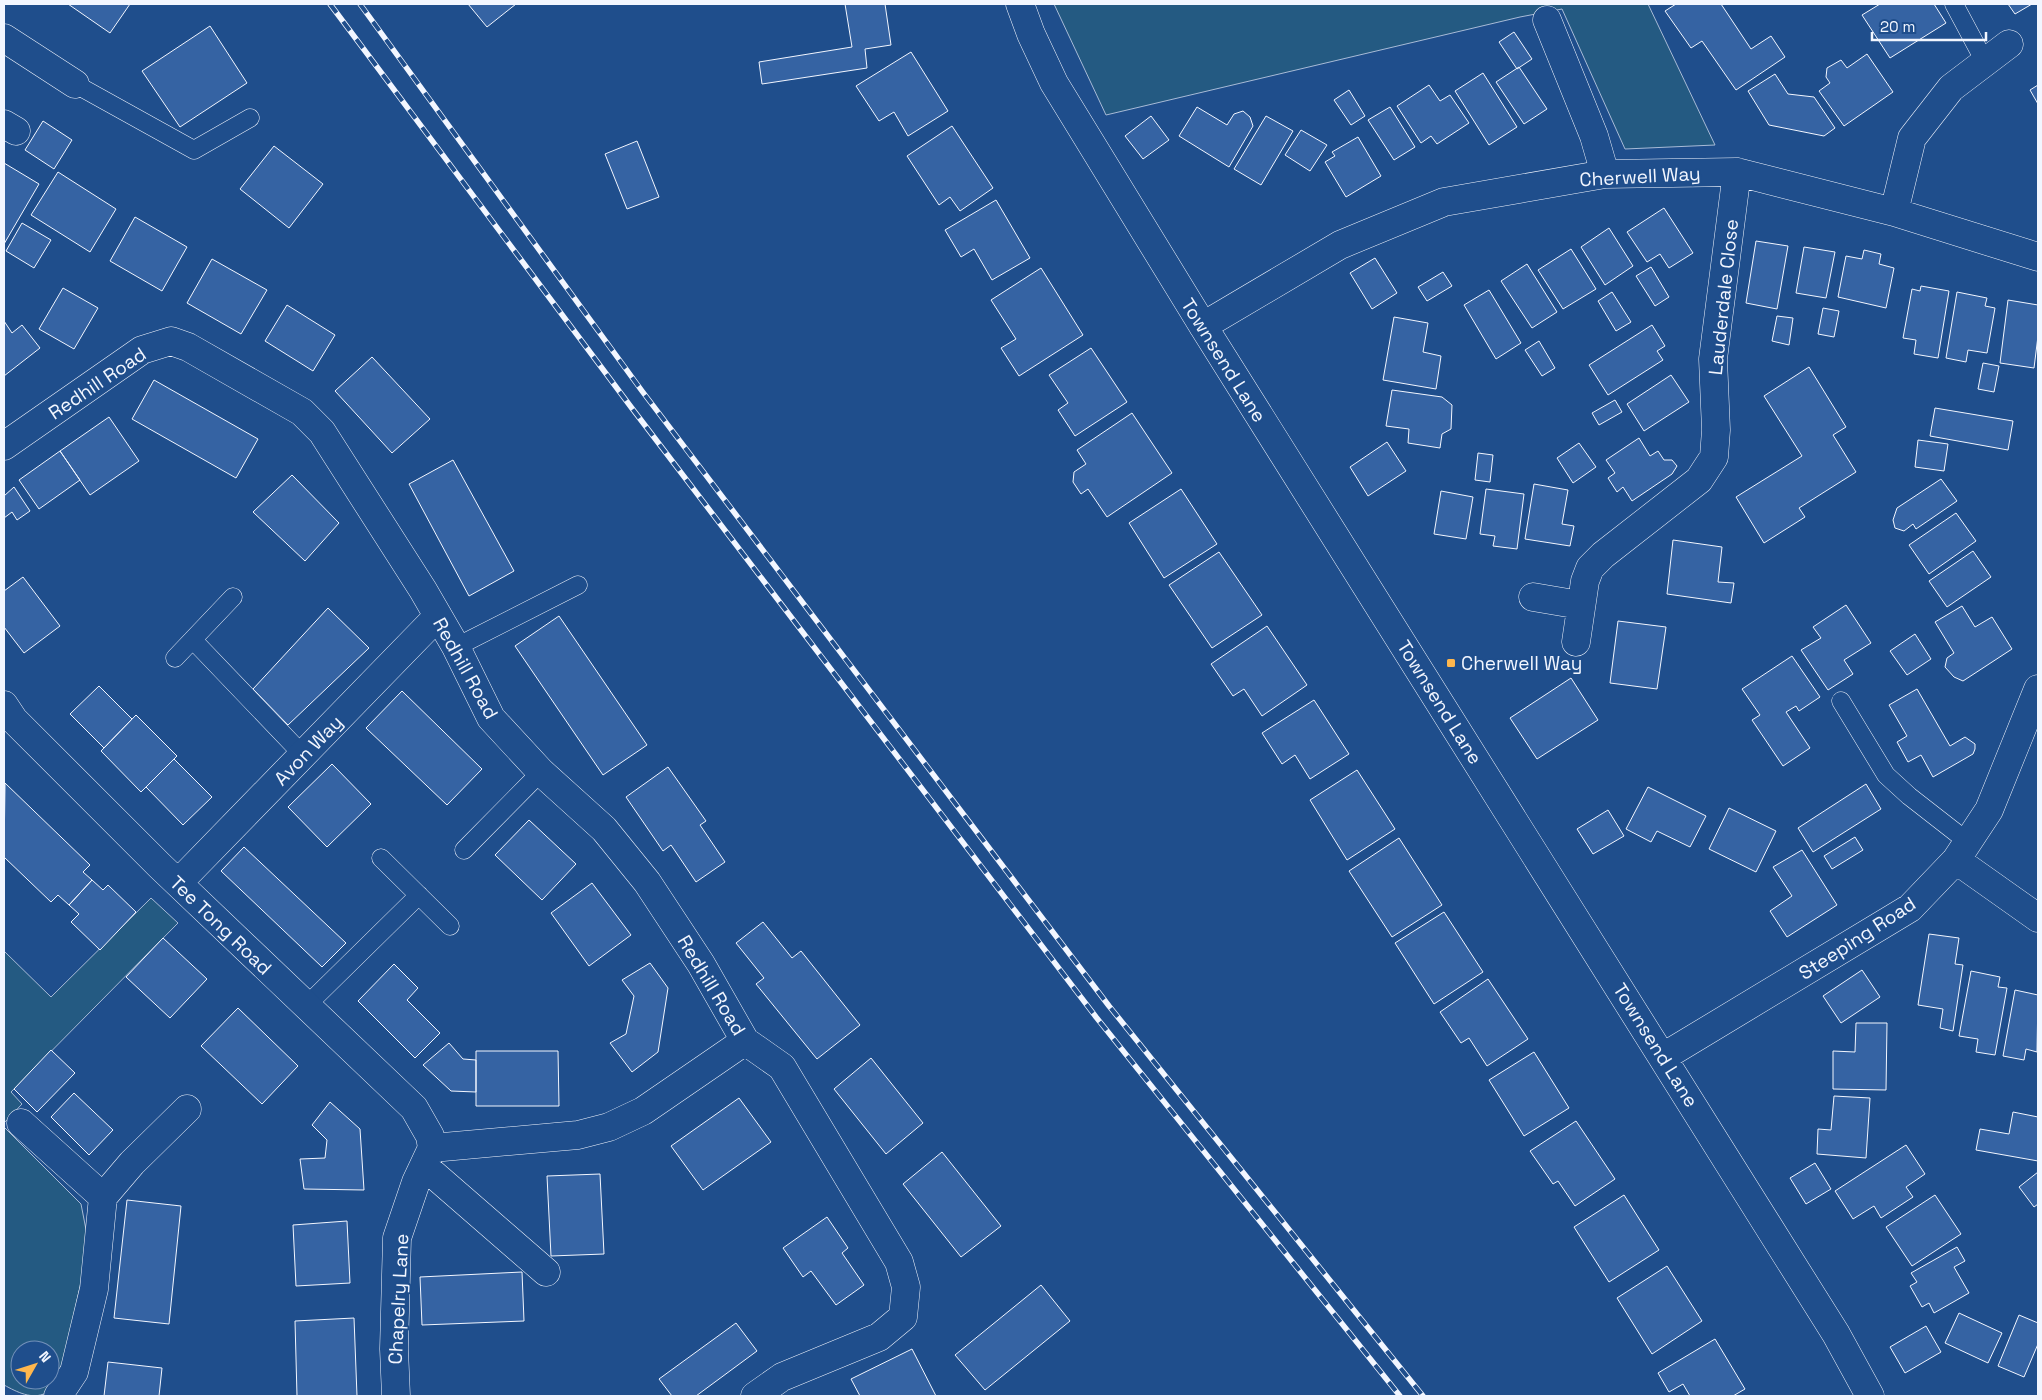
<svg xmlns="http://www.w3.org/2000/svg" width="2042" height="1400" viewBox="0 0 2042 1400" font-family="'Space Grotesk',sans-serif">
<rect width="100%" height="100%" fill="#1f4e8c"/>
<path fill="#245a82" stroke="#a8bbd7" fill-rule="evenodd" d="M1054 4H1648L1715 145 1625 149 1562 9 1520 17 1106 115Z
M151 898 178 923 11 1092 22 1104 4 1123V951L51 997Z
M4 1127 81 1204 89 1245 64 1361 46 1393C32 1400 17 1392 4 1385ZM20 1350H50V1380H20Z"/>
<path fill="#3563a3" stroke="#f2f6ff" d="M68 4H130L110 33Z
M468 4H516L487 27Z
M845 4H885L891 45 865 49 867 68 762 84 759 62 852 47Z
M1676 4H1721L1751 49 1771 36 1785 57 1736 90 1702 41 1691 48 1665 11Z
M1880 4H1934L1946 23 1890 58 1862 15Z
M2008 4H2032L2015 14Z
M210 26 247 83 180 127 142 71Z
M1514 32 1532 59 1517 69 1499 42Z
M911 52 948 111 908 136 894 112 879 121 856 86Z
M1867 54 1893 92 1844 126 1819 91 1830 83 1826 77 1827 68 1841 60 1847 68Z
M1519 67 1547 109 1524 124 1496 82Z
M1483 73 1517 127 1489 145 1455 91Z
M1775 74 1788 94 1814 97 1835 128 1824 136 1769 125 1748 91Z
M1429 85 1440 101 1450 95 1469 123 1437 144 1431 136 1421 143 1397 106Z
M2038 85V104L2030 90Z
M1349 90 1365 116 1351 125 1334 100Z
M1197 107 1227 125 1234 114 1243 111 1250 117 1253 126 1229 167 1179 136Z
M1390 107 1415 147 1394 160 1368 120Z
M1151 116 1169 140 1143 159 1125 136Z
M1266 116 1293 131 1261 185 1234 169Z
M43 121 72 140 54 169 25 150Z
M952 126 993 188 960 211 950 197 939 205 907 156Z
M1301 130 1327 145 1310 171 1285 155Z
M1358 137 1381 176 1346 197 1325 162 1335 156 1332 152Z
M637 141 659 197 627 209 605 154Z
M274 146 323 184 289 228 240 189Z
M4 163 39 184 4 244Z
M58 172 116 209 90 252 31 215Z
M996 200 1030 258 992 280 974 249 961 257 945 230Z
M1664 208 1693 253 1669 268 1660 254 1647 262 1627 232Z
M135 217 187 247 162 291 110 261Z
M22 223 51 240 34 268 6 251Z
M1609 228 1633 266 1605 285 1581 247Z
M1756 241 1788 246 1777 309 1746 303Z
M1804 247 1835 252 1826 298 1796 293Z
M1571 249 1596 289 1563 309 1538 270Z
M1864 250 1881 254 1879 264 1894 268 1886 308 1838 297 1846 256 1862 259Z
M1375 258 1397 293 1372 309 1350 273Z
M212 259 267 290 241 334 187 303Z
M1527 264 1557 312 1532 328 1501 281Z
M1651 267 1669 297 1655 306 1636 276Z
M1041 268 1083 335 1019 376 1001 348 1016 339 991 300Z
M1443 272 1452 286 1427 301 1418 287Z
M1921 286 1949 291 1938 358 1914 354 1916 340 1903 338 1912 289 1920 291Z
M63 288 98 308 74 349 39 329Z
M1489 290 1521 343 1496 359 1464 305Z
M1612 292 1631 322 1616 331 1598 301Z
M1957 292 1987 298 1985 306 1995 308 1987 353 1968 350 1966 362 1946 358Z
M2008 300 2038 305V336L2034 368 2000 363Z
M287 305 335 335 313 371 265 341Z
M1823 308 1839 311 1834 337 1818 334Z
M1777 316 1793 318 1789 345 1772 341Z
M1394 317 1428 323 1423 352 1441 356 1436 389 1383 380Z
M4 321 12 333 22 325 40 348 4 376Z
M1652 325 1665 346 1657 351 1663 360 1608 395 1589 365Z
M1539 341 1555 368 1542 376 1525 350Z
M1091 348 1127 402 1075 436 1058 410 1068 403 1049 375Z
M372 357 430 419 392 453 335 391Z
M1983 363 1999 366 1994 392 1978 389Z
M1809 367 1846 427 1833 435 1856 472 1799 508 1805 517 1764 543 1736 497 1802 456 1764 396Z
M1671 375 1689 402 1644 431 1627 404Z
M154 380 258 439 236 478 132 419Z
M1392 390 1442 397 1452 405 1451 429 1442 434 1440 448 1408 443 1409 429 1386 426Z
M1615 400 1622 412 1599 425 1592 413Z
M1935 408 2013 421 2008 450 1930 436Z
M1132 413 1172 473 1107 517 1088 489 1081 494 1073 482 1074 472 1086 464 1077 450Z
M109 417 139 461 90 495 60 451Z
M1639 438 1650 456 1658 451 1664 460H1672L1677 466 1672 474 1632 501 1623 487 1617 492 1608 478 1615 473 1606 460Z
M1918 440 1948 444 1944 471 1915 467Z
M1387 442 1406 471 1368 496 1350 467Z
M1579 443 1596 467 1573 483 1557 458Z
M60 451 80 480 39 509 19 480Z
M1478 453 1493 455 1490 482 1475 480Z
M453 460 514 571 469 596 409 484Z
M292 475 339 523 305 561 253 512Z
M1941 479 1957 501 1916 529 1913 524 1904 531 1895 528 1893 520 1897 508Z
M1534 484 1568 490 1562 524 1574 526 1570 546 1525 539Z
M14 487 30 511 17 520 12 512 4 518V496Z
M1181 489 1217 544 1164 578 1129 523Z
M1486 489 1524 494 1517 549 1493 546 1495 536 1480 534Z
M1441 491 1473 497 1466 539 1434 534Z
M1956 513 1976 541 1929 574 1909 545Z
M1673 540 1722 547 1718 582 1734 583 1731 603 1667 594Z
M1973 551 1991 577 1947 607 1929 581Z
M1219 552 1262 615 1212 648 1169 585Z
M23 577 60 626 24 653 4 627V591Z
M1846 605 1871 643 1844 660 1853 674 1828 690 1801 650 1821 638 1813 627Z
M1962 606 1975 627 1992 617 2012 649 1963 681 1954 677 1945 667 1947 658 1954 653 1935 622Z
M328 608 369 648 288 725 253 689Z
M559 616 647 745 603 775 515 646Z
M1618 621 1666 627 1657 689 1610 683Z
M1267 626 1307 685 1262 716 1244 689 1233 696 1211 664Z
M1915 634 1931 659 1907 675 1890 651Z
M1792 656 1820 697 1799 711 1796 706 1786 712 1810 748 1783 766 1752 720 1760 715 1742 689Z
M1571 678 1598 720 1537 759 1510 718Z
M99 686 132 719 104 748 70 714Z
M1917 689 1950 746 1965 737 1975 744V749L1973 754 1933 777 1921 755 1908 762 1897 742 1907 736 1889 705Z
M402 691 482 769 447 805 366 728Z
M1314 700 1349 754 1310 779 1295 755 1282 764 1262 733Z
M136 715 177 756 141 792 101 751Z
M174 759 212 797 183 825 146 787Z
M332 764 371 804 327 847 288 807Z
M668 767 706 821 700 825 725 862 696 882 671 845 663 851 626 797Z
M1357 770 1395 829 1347 860 1310 800Z
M5 783 90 865 83 872 92 880 69 905 58 895 51 902 4 857Z
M1866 784 1881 809 1813 852 1798 828Z
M1648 787 1706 816 1690 847 1657 831 1651 842 1626 829Z
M1729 808 1776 831 1756 872 1709 849Z
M1608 810 1624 836 1593 854 1577 829Z
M529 820 576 864 542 900 495 855Z
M1855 837 1863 850 1832 869 1824 856Z
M1399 838 1442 905 1392 937 1349 871Z
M244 847 346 943 322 967 221 871Z
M1802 850 1837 905 1787 937 1770 911 1792 896 1773 867Z
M92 880 103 890 108 885 136 912 100 950 71 922 79 914 69 905Z
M592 883 631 935 589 966 551 913Z
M1444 912 1483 972 1434 1004 1395 943Z
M763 922 792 958 801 951 860 1025 817 1059 756 984 764 978 736 943Z
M1929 934 1959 938 1955 964 1963 965 1953 1031 1940 1028 1943 1009 1918 1005Z
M163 938 207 979 170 1018 126 977Z
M650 963 668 988 658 1052 632 1072 610 1043 626 1034 634 996 622 980Z
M394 964 418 988 407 1000 440 1033 415 1058 358 1001Z
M1862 970 1880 997 1841 1023 1823 996Z
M1971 971 2000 977 1998 987 2007 988 1995 1055 1976 1052 1978 1039 1959 1036Z
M1488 979 1528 1039 1487 1066 1469 1038 1461 1043 1440 1012Z
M2015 990 2038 995 2037 1052 2026 1049 2024 1060 2003 1056Z
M238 1008 298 1066 262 1104 201 1046Z
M1856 1023H1887L1886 1090 1833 1089V1051L1855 1052Z
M449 1043 463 1059 476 1060V1092L451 1091 423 1065Z
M51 1050 75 1073 37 1112 14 1089Z
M476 1051H558L559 1106H476Z
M1534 1052 1569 1108 1524 1136 1489 1080Z
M871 1058 923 1123 886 1154 834 1089Z
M74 1093 113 1130 89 1155 51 1117Z
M1834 1096 1870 1098 1866 1158 1817 1154 1818 1129 1831 1130Z
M739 1098 771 1142 703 1190 671 1146Z
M330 1102 360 1129 364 1190 304 1189 300 1159 325 1158 327 1140 312 1125Z
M2013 1112 2038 1117V1161L1976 1150 1980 1129 2009 1134Z
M1576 1121 1615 1179 1575 1206 1558 1181 1553 1184 1530 1151Z
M1906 1145 1925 1174 1906 1187 1913 1197 1881 1218 1874 1206 1853 1219 1835 1191Z
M942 1152 1001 1226 961 1257 903 1184Z
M1815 1163 1831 1189 1806 1204 1790 1178Z
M2038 1172V1204L2034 1207 2019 1187Z
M600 1174 604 1254 551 1256 547 1176Z
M1624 1195 1659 1250 1609 1282 1574 1227Z
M1935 1195 1961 1234 1912 1266 1886 1227Z
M127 1200 181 1206 169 1324 114 1318Z
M827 1217 848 1248 842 1253 864 1285 836 1305 811 1271 803 1277 783 1248Z
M347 1221 350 1283 296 1286 293 1225Z
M1957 1247 1965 1261 1954 1267 1969 1293 1934 1313 1929 1303 1922 1307 1910 1286 1917 1282 1911 1273Z
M1667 1266 1702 1321 1652 1354 1617 1298Z
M522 1272 524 1321 422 1325 420 1277Z
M1041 1285 1070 1321 985 1390 955 1355Z
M1959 1313 2002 1333 1988 1363 1945 1343Z
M2019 1315 2038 1323V1344L2024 1377 1998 1366Z
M354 1318 357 1396H297L295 1321Z
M736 1323 757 1351 696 1396H672L659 1379Z
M1926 1326 1941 1352 1905 1373 1890 1347Z
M1715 1339 1745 1389 1733 1396H1690L1683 1384 1669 1392 1658 1373Z
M912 1349 936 1396H860L851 1379Z
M108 1362 162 1368 159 1396H104Z"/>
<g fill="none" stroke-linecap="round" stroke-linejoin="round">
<g stroke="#f2f6ff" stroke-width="19">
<path id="lane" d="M1954 4 1985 62
M75 84 194 150 250 118
M193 640 303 755
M456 647 578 585
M175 658 233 597
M1841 701 1886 775 1909 796 1968 842
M464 850 541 772
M381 858 450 926
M306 1006 419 895"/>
</g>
<g stroke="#f2f6ff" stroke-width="29">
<path id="street" d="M1020 4 1031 34 1054 83 1203 326 1836 1334 1870 1396
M1547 20 1594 136 1605 174
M4 38 75 84
M4 124 16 131
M1894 212 1912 138 1951 88 2009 44
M1203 326 1340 245 1444 202 1605 174 1737 172 1894 212 2038 257
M4 446 142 350 171 341 188 347 302 412 322 432 423 590 456 647 491 718 541 772 604 829 647 882 701 964 745 1041 782 1067 899 1262 906 1287 903 1317 879 1337 782 1377 755 1396
M1533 597 1580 605
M1576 642 1585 581 1590 568 1603 555 1699 480 1714 457 1716 430 1713 359 1737 172
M4 705 14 720 160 866 414 1108 430 1136 432 1148
M1956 860 2038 918
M178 883 438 616
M1663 1057 1910 908 1956 860 1989 810 2038 689
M21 1123 103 1197
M432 1148 578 1135 609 1127 643 1111 745 1041
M424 1166 546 1272
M58 1396 74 1372 94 1289 103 1197 132 1163 187 1109
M396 1396 394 1349 397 1238 416 1182 432 1148"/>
</g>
<use href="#lane" stroke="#1f4e8c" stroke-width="18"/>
<use href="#street" stroke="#1f4e8c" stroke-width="28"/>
<g stroke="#f2f6ff" stroke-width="5.5">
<path id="rail" d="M330 4 631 407 1096 1017 1400 1396
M360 4 642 391 1109 1006 1423 1396"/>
</g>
<use href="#rail" stroke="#1f4e8c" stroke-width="4" stroke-dasharray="11" stroke-linecap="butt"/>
</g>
<rect fill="#ffb74d" stroke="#1f4e8c" stroke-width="2" x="1446" y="658" width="10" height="10" rx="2.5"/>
<g text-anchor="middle" stroke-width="4" stroke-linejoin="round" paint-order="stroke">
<g font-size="19" fill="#f2f6ff" stroke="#1f4e8c">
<text transform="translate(1640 176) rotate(-3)" y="7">Cherwell Way</text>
<text transform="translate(1723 297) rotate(-84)" y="7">Lauderdale Close</text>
<text transform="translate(1224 360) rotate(58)" y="7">Townsend Lane</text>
<text transform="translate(97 383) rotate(-34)" y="7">Redhill Road</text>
<text transform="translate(466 668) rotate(61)" y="7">Redhill Road</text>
<text transform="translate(1440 702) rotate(58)" y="7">Townsend Lane</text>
<text transform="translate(308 750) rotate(-46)" y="7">Avon Way</text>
<text transform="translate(221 925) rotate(44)" y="7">Tee Tong Road</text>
<text transform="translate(1857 938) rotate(-33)" y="7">Steeping Road</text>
<text transform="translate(712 985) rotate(59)" y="7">Redhill Road</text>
<text transform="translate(1656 1045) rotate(58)" y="7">Townsend Lane</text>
<text transform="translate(398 1299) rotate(-87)" y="7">Chapelry Lane</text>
</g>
<g font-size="19" fill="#f2f6ff" stroke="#1f4e8c" text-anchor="start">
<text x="1461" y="670">Cherwell Way</text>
</g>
</g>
<rect width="2042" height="1400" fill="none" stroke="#f2f6ff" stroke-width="10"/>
<g transform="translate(35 1365) rotate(51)"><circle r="24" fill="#1f4e8c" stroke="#7391ba"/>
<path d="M0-4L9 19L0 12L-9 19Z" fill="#ffb74d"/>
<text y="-8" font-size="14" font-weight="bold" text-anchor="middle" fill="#f2f6ff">N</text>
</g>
<path d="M1872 32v8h114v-8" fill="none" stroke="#f2f6ff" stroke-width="2.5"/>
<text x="1880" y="32" font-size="15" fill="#f2f6ff" stroke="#1f4e8c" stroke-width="4" paint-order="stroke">20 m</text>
</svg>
